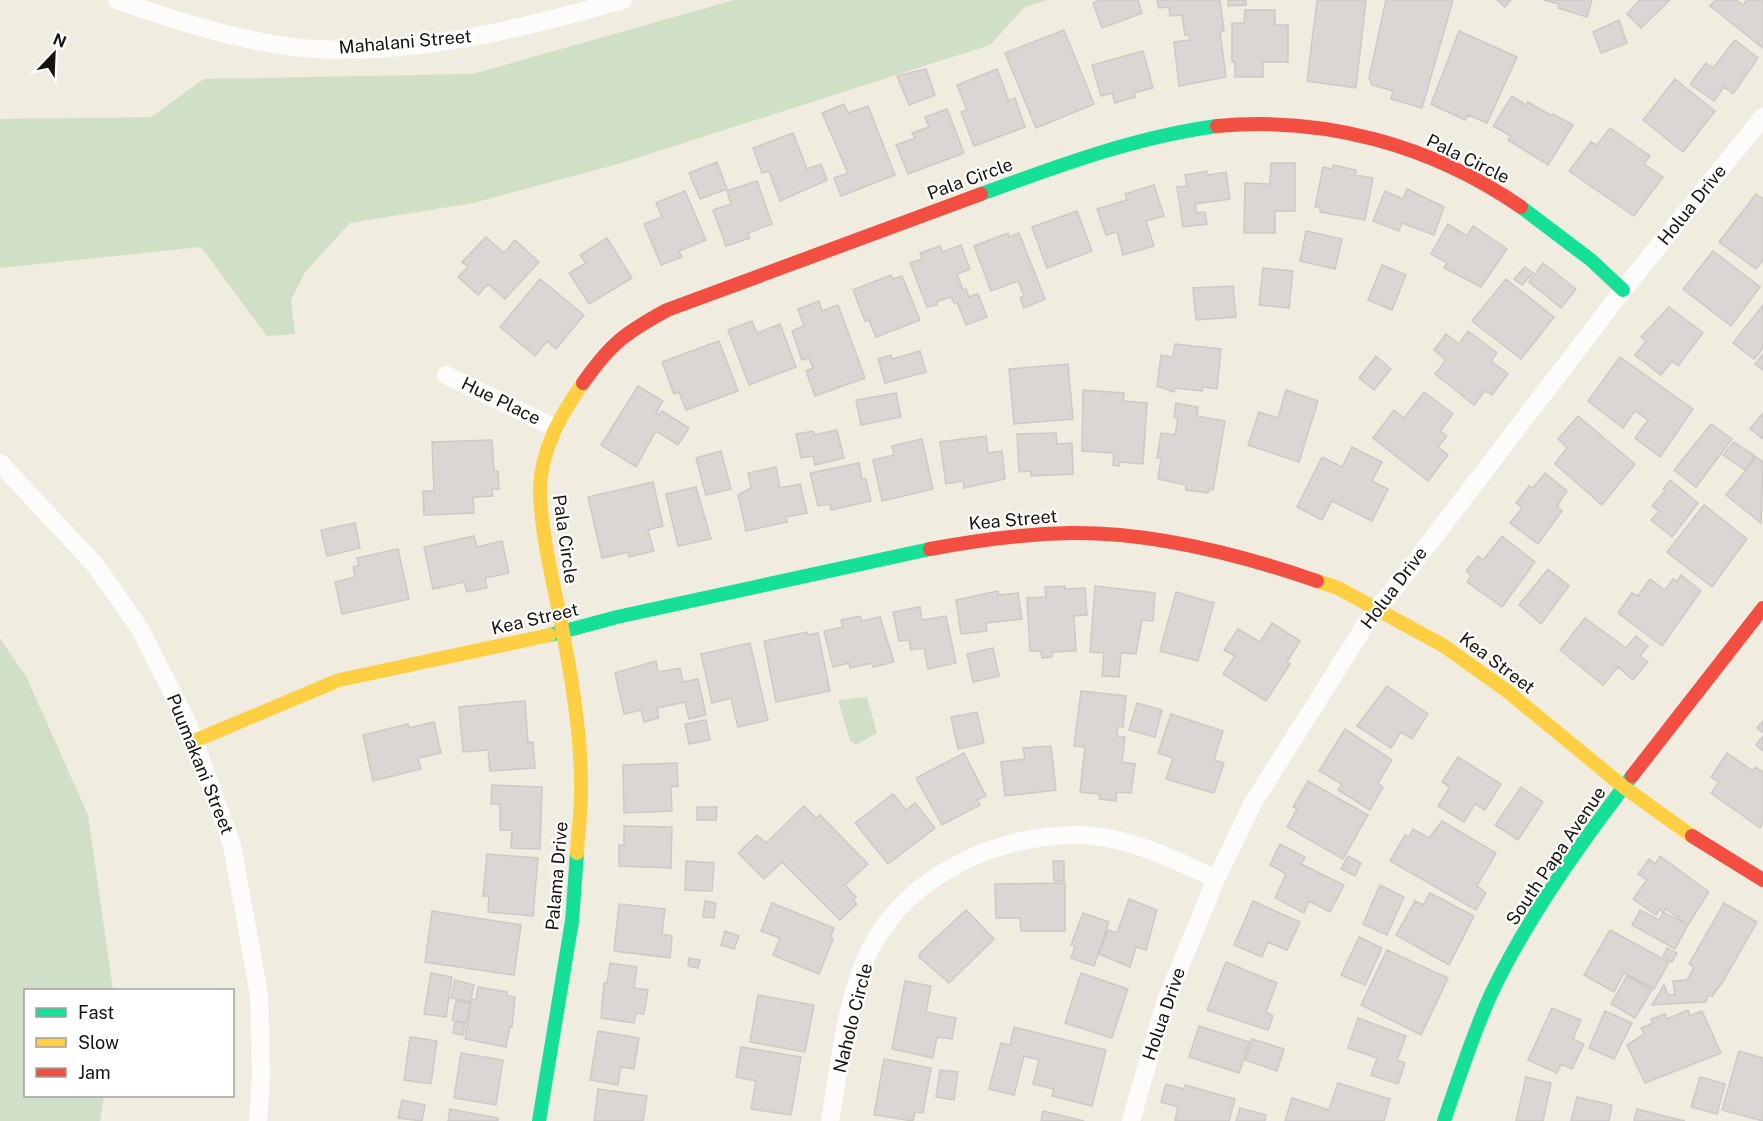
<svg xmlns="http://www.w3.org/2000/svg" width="1763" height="1121" viewBox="0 0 1763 1121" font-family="'Public Sans',sans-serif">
<rect width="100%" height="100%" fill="#f1ece0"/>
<path fill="#cfdfc8" d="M734 0H1047L1025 7 990 45 618 164 473 203 350 223 305 272 291 300 295 334 267 336 201 247 0 268V119L151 117 204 79 473 74Z
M0 639 26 676 88 815 113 990H26V1096H104L100 1121H0Z
M867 697 877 733 856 745 850 741 838 700Z"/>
<path fill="#dbd6d3" stroke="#cec8c6" stroke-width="1.5" d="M1100 0H1138L1142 13 1102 28 1093 3Z
M1157 0H1220L1224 31 1220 32 1226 77 1179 86 1174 42 1190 40 1189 35H1185L1182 15 1170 16 1169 7 1159 8Z
M1228 0H1246V5L1228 6Z
M1317 0H1366L1356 88 1307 81Z
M1386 0H1453L1422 108 1391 99 1393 91 1372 85 1369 78Z
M1497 0H1511L1505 7Z
M1544 0H1592L1587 17 1558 8 1559 4Z
M1640 0H1670L1641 28 1627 14Z
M1715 0H1736L1743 5 1747 0H1763V48L1710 6Z
M1245 10H1275V25H1288V62H1263V77H1235V62H1232V23H1244Z
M1619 20 1627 43 1601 53 1593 32Z
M1064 30 1094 104 1036 128 1005 53Z
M1459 31 1517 57 1487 123 1468 115 1465 120 1431 104Z
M1735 40 1758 58 1733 94 1724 87 1714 101 1690 84 1706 63 1713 68Z
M1143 51 1153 88 1134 93 1135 97 1115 103 1112 93 1101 96 1092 65Z
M926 69 935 95 909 105 897 76Z
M997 69 1009 101 1015 98 1025 127 974 146 961 112 967 110 957 85Z
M1675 79 1715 111 1683 152 1643 120Z
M1512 96 1526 105 1528 102 1552 116 1553 114 1573 125 1548 165 1508 140 1511 136 1493 126Z
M844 104 848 113 868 106 895 175 841 196 834 178 848 173 822 113Z
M947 109 964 153 908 174 896 145 915 138 912 133 929 127 925 117Z
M1610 128 1650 156 1644 164 1663 177 1634 216 1569 171 1591 142 1597 145Z
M793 133 807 169 821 164 827 180 780 201 769 171 762 173 753 148Z
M717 162 727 189 700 199 689 173Z
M1271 163H1295V211H1275V233H1244L1245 183 1270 184Z
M1333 165 1356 170 1355 175 1373 178 1365 220 1320 212V207H1315L1323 167 1332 169Z
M1207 171 1208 175 1226 172 1230 199 1195 204 1197 213 1205 212 1207 224 1183 227 1177 187 1187 186 1185 175Z
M757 181 772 224 748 233 750 238 726 246 713 210 731 204 727 191Z
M1154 185 1164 216 1146 221 1154 246 1123 255 1117 232 1106 235 1097 209 1127 200 1125 194Z
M1407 189 1444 207 1434 235 1402 223 1399 231 1373 221 1385 191 1403 199Z
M685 191 706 240 679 251 682 257 661 265 644 224 662 217 656 203Z
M1756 194 1763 199V260L1756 269 1719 242Z
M1077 211 1092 251 1047 268 1032 227Z
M1448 224 1467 236 1473 226 1507 249 1481 287 1444 268 1447 263 1431 254Z
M1306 231 1342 239 1335 269 1300 261Z
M1008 233 1009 237 1019 233 1045 299 1024 308 1020 298 1024 296 1018 281 991 291 974 246Z
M486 237 504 253 515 240 539 262 505 299 488 284 478 295 458 277 468 267 462 262Z
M607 238 632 278 589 304 569 273 586 263 580 255Z
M961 245 970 269 957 274 963 290 966 289 969 297 978 294 987 317 966 325 957 302 954 303 951 297 936 302 937 305 927 307 910 263 922 259 920 253 940 246 943 252Z
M1713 251 1760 287 1731 326 1683 289Z
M1543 263 1576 289 1561 308 1529 282Z
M1382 265 1406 275 1392 310 1368 300Z
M1525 267 1533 273 1522 285 1514 279Z
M1263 268 1293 271 1289 308 1259 305Z
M891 275 893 279 902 276 920 320 876 337 869 320 865 321 853 290Z
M540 279 584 315 556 349 547 341 535 356 500 327Z
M1506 279 1554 317 1521 359 1472 321Z
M1233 286 1236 317 1196 320 1193 288Z
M819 301 822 311 838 305 865 378 815 396 806 371 813 368 809 358 802 360 792 331 804 326 798 309Z
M1763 305V348L1754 359 1733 343Z
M1669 307 1703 333 1678 366 1672 361 1661 375 1635 355 1646 341 1641 337Z
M752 321 757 333 780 324 796 367 749 385 728 330Z
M1468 331 1497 353 1491 361 1508 374 1492 395 1485 391 1474 405 1435 374 1446 360 1434 350 1446 334 1459 344Z
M719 341 738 391 686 410 679 392 674 394 662 362Z
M1175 344 1221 349 1217 389 1203 387 1202 391 1175 388 1174 392 1157 386 1161 355 1173 357Z
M920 351 926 372 885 383 878 359 891 355 892 359Z
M1763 354V370L1755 364Z
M1376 356 1391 369 1374 390 1359 378Z
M1620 357 1693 409 1660 457 1635 438 1648 420 1635 411 1623 428 1588 401Z
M1068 364 1073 419 1014 424 1009 369Z
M638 386 663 401 656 413 659 415 662 411 689 428 678 445 656 431 636 467 601 445Z
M1083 390 1124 393 1123 401 1147 403 1143 464 1120 462 1119 466 1113 465 1114 453 1082 451Z
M1286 390 1318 401 1299 462 1248 445 1259 412 1278 418Z
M1424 392 1453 414 1440 431 1447 436 1438 447 1448 455 1428 481 1373 438 1394 410 1404 418Z
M896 393 901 417 861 425 856 400Z
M1176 403 1198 407 1197 416 1225 421 1213 490 1209 489 1208 493 1186 490V485L1158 479 1161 458H1157L1161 433 1175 435 1178 418 1174 417Z
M1763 413V439L1750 429Z
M1578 416 1635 464 1602 505 1555 464 1567 448 1558 439Z
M1711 424 1732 439 1696 487 1674 470Z
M837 430 844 458 815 465 813 456 801 458 796 434 813 431 814 435Z
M1056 433 1057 444 1072 443 1073 474 1031 476V471L1019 472 1017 434Z
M986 436 988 453 1002 451 1005 479 964 488 963 481 946 484 940 442Z
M922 439 933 489 882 501 873 460 894 455 892 446Z
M492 440 494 472 498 471 499 489H492L493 496 473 497 474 513 424 515 423 491H434L432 442Z
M1734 442 1755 456 1745 470 1723 455Z
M1352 447 1382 462 1372 481 1388 489 1372 521 1332 501 1322 520 1297 507 1322 457 1342 467Z
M721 451 731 489 706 495 696 458Z
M1756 457 1763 462 1761 523 1726 495Z
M859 463 862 479H866L871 501 831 510 830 504 818 506 810 473Z
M776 467 780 488 800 484 807 513 786 517 787 522 746 531 738 495 751 488 748 473Z
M1545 473 1567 491 1557 506 1562 511 1538 544 1510 523 1522 508 1516 503 1529 486 1533 488Z
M1670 480 1698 503 1672 537 1651 520 1659 511 1652 506 1665 491 1663 489Z
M653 482 663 526 648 530 654 551 629 557 628 552 602 558 588 497Z
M696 487 711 539 678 546 666 494Z
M1704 505 1747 539 1712 587 1667 552Z
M355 523 360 548 327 556 321 530Z
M474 536 477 547 502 541 509 573 485 578 487 588 467 592 464 582 433 589 424 547Z
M1502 536 1535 562 1502 607 1467 582 1471 576 1466 571 1478 556 1483 560Z
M398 549 409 599 342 614 335 582 355 577 353 567 359 565 357 558Z
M1548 569 1569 586 1541 624 1519 605Z
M1681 575 1701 591 1662 646 1618 613 1632 593 1638 596 1650 579 1665 590 1673 579 1677 582Z
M1065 586V589L1085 588 1087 615 1074 616 1076 651 1052 652V657L1042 658 1041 651H1030L1027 598 1046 597 1045 587Z
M1095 586 1155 593 1153 621 1142 620 1136 654 1121 653 1119 677 1102 676 1104 653 1090 652Z
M998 591V595L1018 593 1022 619 986 623 987 631 961 634 956 600Z
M1176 592 1214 603 1198 661 1160 651Z
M920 607 922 620 946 616 956 663 928 669 924 648 911 650 909 640 899 641 893 612Z
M860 616 862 621 880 617 894 662 873 667 872 663 850 668 849 663 833 667 824 631 843 627 841 620Z
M1585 618 1626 648 1636 636 1648 646 1640 656 1648 662 1633 680 1618 667 1603 685 1560 650Z
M1272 623 1300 641 1287 662 1290 664 1266 701 1223 674 1235 656 1224 650 1238 629 1260 642Z
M807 632 808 635 818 633 830 691 776 702 764 641Z
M750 643 768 720 738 727 731 698 712 703 701 654Z
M993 648 999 676 973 682 967 654Z
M656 661 658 672 680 668 683 682 698 679 706 715 689 719 685 702 657 708 659 718 644 722 641 710 624 714 615 673Z
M1387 686 1428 714 1412 739 1401 732 1391 748 1357 726Z
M1081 691 1126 696 1123 727 1118 726 1117 736 1125 737 1122 762 1135 764 1131 793 1117 792 1116 801 1099 799 1100 794 1080 792 1085 747 1074 746Z
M525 701 528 743 533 742 535 768 490 771 488 750 463 752 459 707Z
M1137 703 1162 710 1155 737 1129 730Z
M977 712 984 743 958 749 951 717Z
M1171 714 1223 731 1214 760 1224 763 1214 793 1166 779 1173 758 1158 753Z
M706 720 710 740 689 744 685 724Z
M1763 721V733L1757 728Z
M434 722 441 753 418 758 421 769 373 781 363 735 408 724 409 728Z
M1345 729 1392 760 1378 783 1383 787 1370 810 1338 790 1342 784 1319 771Z
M1763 736V751L1756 745Z
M1051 746 1056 790 1005 796 1001 762 1025 759 1023 748Z
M964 753 986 796 977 800 980 805 942 825 916 778Z
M1727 753 1753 771 1755 767 1763 772V822L1760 828 1711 793 1719 782 1711 777Z
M1458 757 1501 784 1485 810 1475 804 1464 822 1438 806 1450 787 1442 782Z
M677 763 678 786 671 787 672 811 624 813 623 765Z
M1308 781 1368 815 1343 859 1287 827 1297 809 1293 807Z
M492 785 542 787 540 849 511 848 512 830H500V804H491Z
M1521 787 1543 802 1518 840 1495 825Z
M893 794 906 810 915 803 935 828 888 864 855 823Z
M804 806 816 818 820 815 868 864 845 885 856 897 853 900 857 904 840 920 782 862 764 879 738 853 757 835 766 843Z
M697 807H717L716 820H697Z
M1442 821 1496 853 1477 886 1486 893 1476 910 1390 861 1405 835 1409 837 1413 829 1429 838Z
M624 826 672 827 671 868 619 866V845H624Z
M1280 844 1305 857 1301 864 1344 885 1330 912 1309 901 1304 913 1275 898 1286 874 1270 865Z
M487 854 538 858 533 916 488 912 489 896H483Z
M1348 856 1361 863 1355 876 1341 869Z
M1660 856 1709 892 1688 925 1666 909 1663 912 1660 909 1656 915 1633 899 1647 880 1638 874 1649 859 1655 864Z
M686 861 714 863 712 891 685 890Z
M1053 861H1064V881H1054Z
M1065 883V931H1021L1020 918H996L995 884Z
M1380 885 1404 897 1387 935 1363 924Z
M1430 893 1474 916 1449 965 1396 935 1415 901 1423 905Z
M1129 899 1157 910 1146 950 1136 947 1130 967 1099 954 1108 930 1117 933Z
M705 901 716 903 714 918 703 917Z
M1253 901 1300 922 1287 950 1268 942 1262 957 1234 945Z
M772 903 834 928 830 938 833 939 819 974 773 955 780 938 761 931Z
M1724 903 1757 922 1722 983 1712 996H1708L1706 1002 1652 1005 1664 985 1668 995H1675L1673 981 1687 980 1694 967 1689 964Z
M619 904 665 909 662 934 672 936 670 958 614 951Z
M966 910 994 939 949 983 919 957 920 953Z
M1640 910 1659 920 1663 912 1688 925 1675 949 1632 925Z
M432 911 521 925 514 975 425 962Z
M1083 913 1109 922 1094 966 1071 958 1075 947 1071 945Z
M1610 930 1669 962 1654 989 1624 973 1614 992 1584 975Z
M725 931 739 936 734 949 721 945Z
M1359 937 1382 948 1365 985 1341 975Z
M1667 948 1677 953 1672 962 1663 956Z
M1387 950 1448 978 1421 1035 1361 1005Z
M689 958 700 960 698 968 688 966Z
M1226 962 1277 983 1266 1012 1273 1016 1268 1030 1207 1010Z
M610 963 637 967 634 988 648 990 644 1014 636 1013 634 1023 601 1018 604 983H607Z
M431 973 452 977 446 1017 424 1014Z
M1081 973 1128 989 1112 1038 1065 1023Z
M1627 976 1652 990 1635 1018 1611 1004Z
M455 980 474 985 470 1002 451 998Z
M905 981 931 986 926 1012 956 1018 952 1039 937 1037 933 1058 892 1049Z
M478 987 507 992V995L515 997 512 1027 510 1026 506 1047 465 1039 471 999 476 1000Z
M758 995 814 1005 805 1052 750 1042Z
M456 1001 470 1003 467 1023 452 1020Z
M1552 1008 1581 1020 1573 1039 1584 1044 1572 1069 1561 1064 1557 1073 1528 1060Z
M1688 1010 1690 1016 1702 1011 1721 1053 1645 1083 1627 1045 1644 1034 1641 1028 1653 1023 1651 1019 1665 1014 1667 1019Z
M1605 1011 1632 1023 1614 1059 1589 1048Z
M1358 1018 1406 1036 1397 1060 1405 1063 1398 1084 1371 1075 1377 1058 1348 1048Z
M455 1021 465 1023 463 1035 453 1033Z
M1199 1026 1249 1042 1239 1073 1189 1057Z
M1014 1027 1106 1050 1092 1106 1052 1096 1054 1089 1033 1084 1039 1060 1024 1056 1014 1095 989 1089 1001 1043 1010 1045Z
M598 1031 639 1038 634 1069 621 1067 618 1085 590 1080Z
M410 1037 437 1041 431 1084 404 1080Z
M1252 1039 1284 1049 1277 1071 1245 1060Z
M741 1047 801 1057 791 1115 751 1109 756 1081 736 1077Z
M1739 1051 1763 1058V1121L1722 1110Z
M461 1053 503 1060 496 1105 454 1098Z
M884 1059 931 1068 923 1113 915 1112 913 1121 874 1115Z
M940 1070 958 1072 954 1100 936 1097Z
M1526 1077 1551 1083 1543 1121H1516Z
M1700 1077 1725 1084 1717 1114 1691 1107Z
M1338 1083 1390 1099 1384 1121H1285L1292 1098 1329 1110Z
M1166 1084 1184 1089 1185 1085 1235 1099 1229 1121H1175L1178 1107 1161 1102Z
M598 1089 647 1096 643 1121H594Z
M1577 1097 1612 1105 1609 1121H1571Z
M402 1100 425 1105 422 1121 398 1118Z
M1240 1108 1266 1115 1265 1121H1236Z
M450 1109 498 1118V1121H448Z
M1637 1109 1685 1121H1634Z
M1043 1111 1084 1121H1041Z"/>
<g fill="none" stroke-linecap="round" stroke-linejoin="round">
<path stroke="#fdfcfa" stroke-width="18" d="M117 0C175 21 253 45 315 49 419 55 524 28 623 0
M446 375 555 428
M0 463 96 566 140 629 188 724 232 845 259 994 261 1075 258 1121
M830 1121C839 1069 844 1014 863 965 897 880 991 835 1077 835 1124 835 1174 859 1216 879
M1131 1121 1165 1003 1216 879 1253 803 1376 608 1391 593 1623 290 1763 117"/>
<path stroke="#16e098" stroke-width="14" d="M981 194C1058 166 1135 137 1217 126
M1521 207 1591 260 1623 290
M550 635 617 617 930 549
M539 1121 572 921 577 853
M1444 1121C1459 1078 1473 1033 1492 992 1529 915 1581 843 1632 776"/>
<path stroke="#ffcf43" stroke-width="14" d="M1317 581 1338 588 1444 646 1507 691 1625 788 1692 836
M194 741 339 680 550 635
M577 853C578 833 581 813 581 794 582 736 571 674 560 617 552 576 541 534 540 491 540 451 561 414 583 383"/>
<path stroke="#f24e42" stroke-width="14" d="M1217 126C1325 116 1431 145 1521 207
M583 383C611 343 625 333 667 310L981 194
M930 549C977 540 1023 534 1071 533 1154 532 1239 554 1317 581
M1632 776 1763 608
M1692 836 1763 880"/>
</g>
<g text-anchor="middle" stroke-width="4.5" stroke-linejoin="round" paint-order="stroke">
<g font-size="18" fill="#16130c" stroke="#fff">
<text transform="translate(405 42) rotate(-5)" y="6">Mahalani Street</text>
<text transform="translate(1468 159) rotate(26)" y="6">Pala Circle</text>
<text transform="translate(970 179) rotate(-20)" y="6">Pala Circle</text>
<text transform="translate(1692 205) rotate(-51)" y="6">Holua Drive</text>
<text transform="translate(501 401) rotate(26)" y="6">Hue Place</text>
<text transform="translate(1013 520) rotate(-5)" y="6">Kea Street</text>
<text transform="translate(565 539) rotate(82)" y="6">Pala Circle</text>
<text transform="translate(1394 588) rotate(-53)" y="6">Holua Drive</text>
<text transform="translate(535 619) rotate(-13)" y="6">Kea Street</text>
<text transform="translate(1497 663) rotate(37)" y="6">Kea Street</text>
<text transform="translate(200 764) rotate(68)" y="6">Puumakani Street</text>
<text transform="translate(1556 856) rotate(-56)" y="6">South Papa Avenue</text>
<text transform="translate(557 876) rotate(-85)" y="6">Palama Drive</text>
<text transform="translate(1164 1014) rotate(-71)" y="6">Holua Drive</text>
<text transform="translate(853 1018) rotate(-76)" y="6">Naholo Circle</text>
</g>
</g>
<rect x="24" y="989" width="210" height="108" fill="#ffffff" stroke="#a2a19e" stroke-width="1.5"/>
<rect x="36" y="1008" width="30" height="9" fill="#16e098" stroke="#a2a19e" stroke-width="1.5"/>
<text x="78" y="1019" font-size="18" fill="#16130c">Fast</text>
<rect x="36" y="1038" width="30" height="9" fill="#ffcf43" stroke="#a2a19e" stroke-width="1.5"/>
<text x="78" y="1049" font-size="18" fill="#16130c">Slow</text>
<rect x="36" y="1068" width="30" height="9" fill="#f24e42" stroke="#a2a19e" stroke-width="1.5"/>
<text x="78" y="1079" font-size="18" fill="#16130c">Jam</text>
<g transform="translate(54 54) rotate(23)" stroke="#ffffff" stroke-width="4.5" paint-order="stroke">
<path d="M0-4.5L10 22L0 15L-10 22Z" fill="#16130c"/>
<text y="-9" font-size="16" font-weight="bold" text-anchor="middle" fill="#16130c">N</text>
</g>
</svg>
